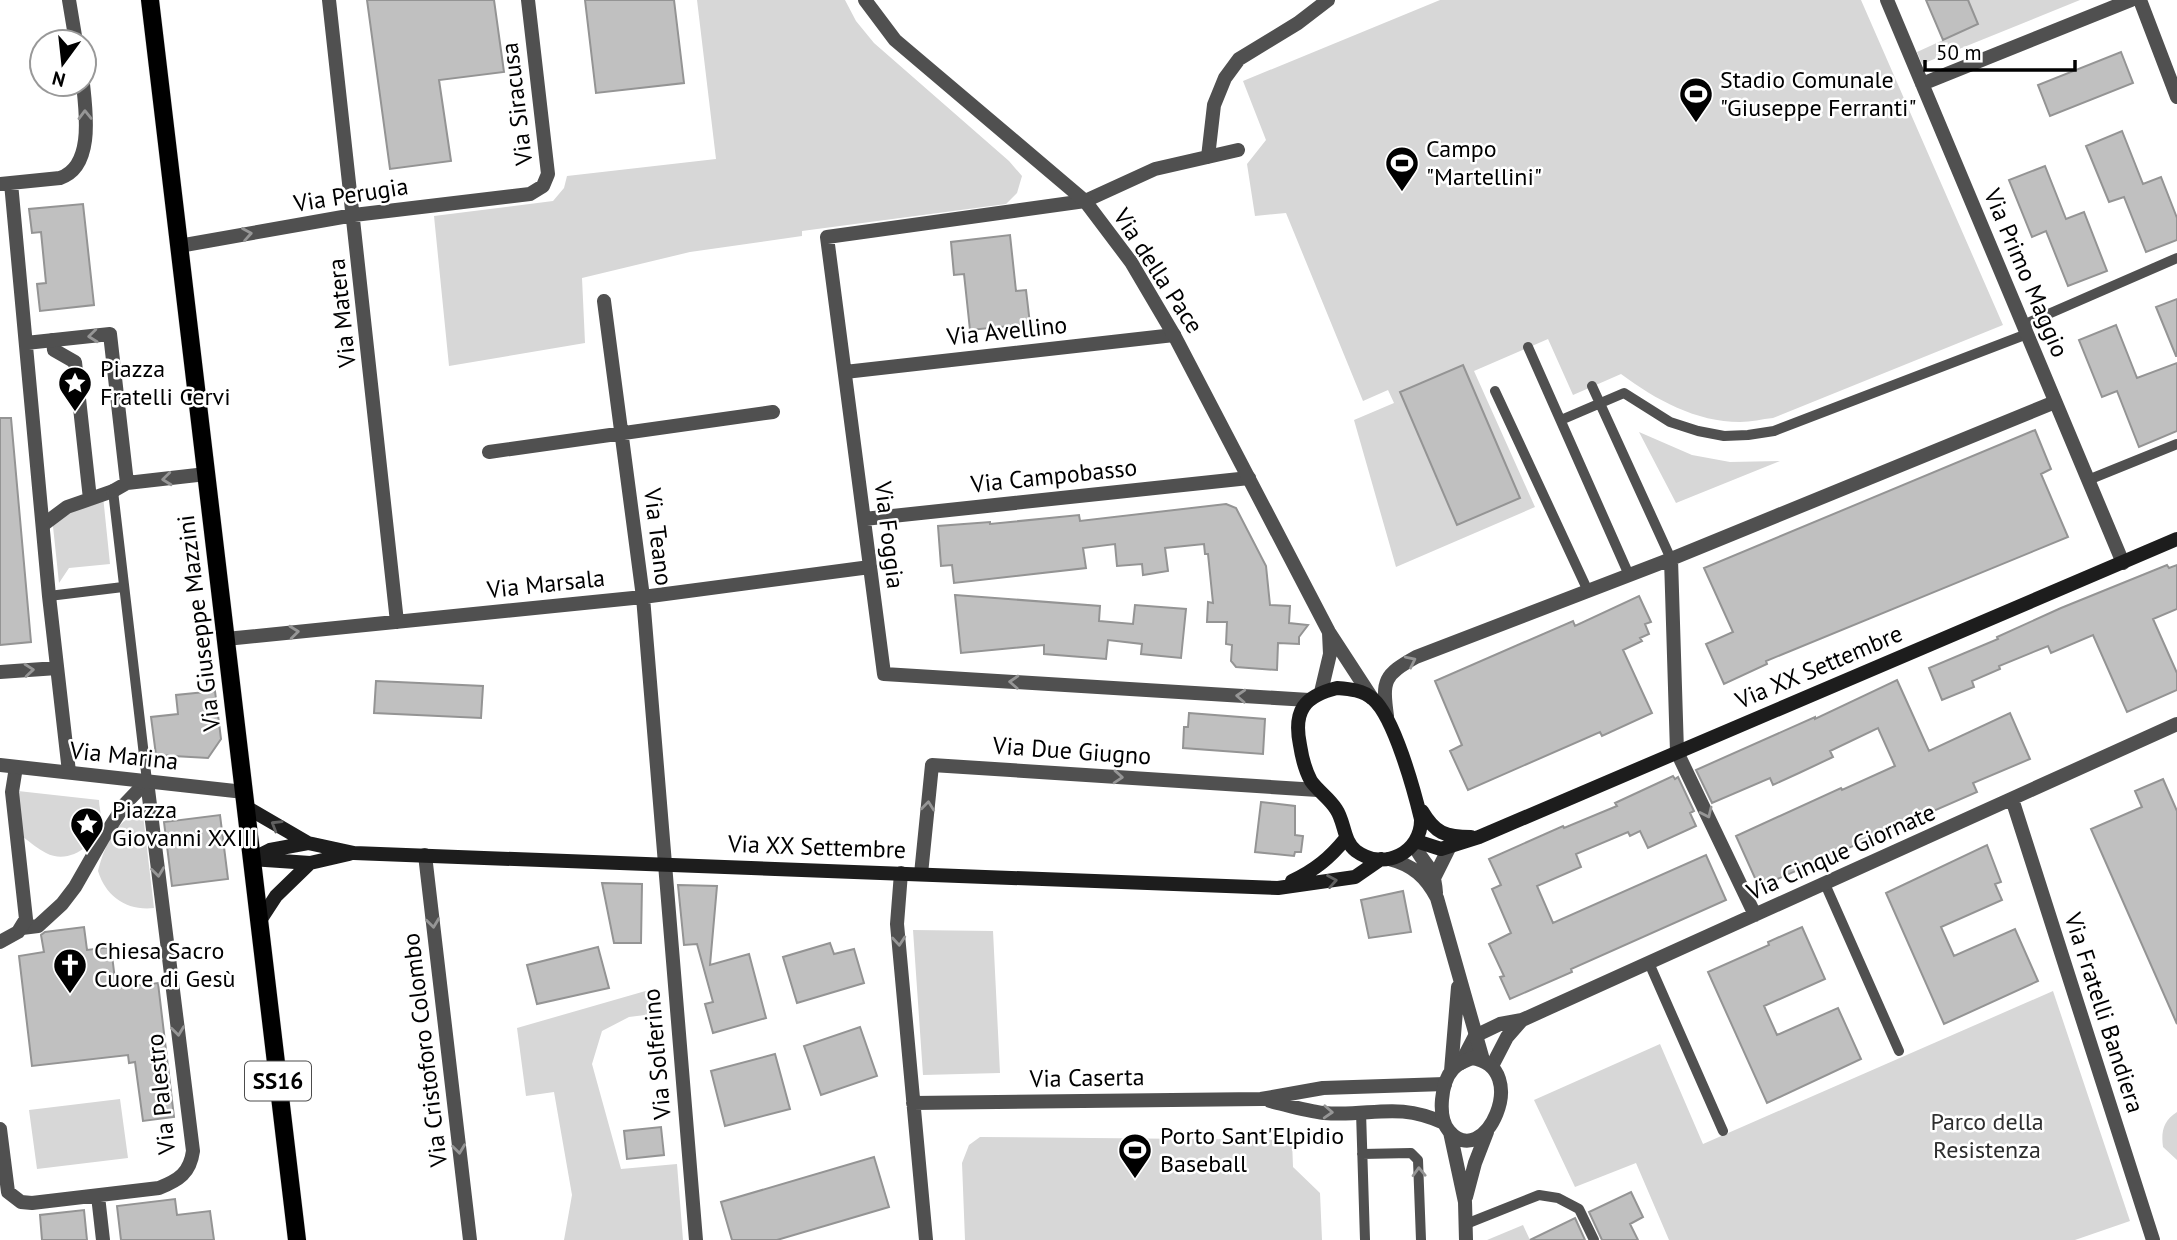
<svg xmlns="http://www.w3.org/2000/svg" width="2177" height="1240" viewBox="0 0 2177 1240" font-family="'PT Sans',sans-serif">
<rect width="100%" height="100%" fill="#fff"/>
<path fill="#d7d7d7" d="M697 0H845L856 21 874 43 1009 161 1022 176 1017 193 1006 204 802 231V236L690 252 582 278 585 343 449 366 434 216 553 201 564 188 567 176 716 159Z
M1440 0H1861L2003 325 1773 418C1762 419 1751 422 1740 422 1696 422 1656 400 1621 374L1573 395 1548 339 1474 371 1535 507 1396 567 1354 420 1394 403 1388 390 1363 401 1286 213 1255 216 1247 164 1266 140 1243 81Z
M1968 0H2080L1922 64 1917 52 1978 24Z
M1639 432 1692 455 1730 462 1780 461 1676 503Z
M103 496 110 564 69 568 59 583 52 517Z
M18 791 99 800C99 807 102 816 101 822 95 846 69 865 46 853 38 849 30 842 23 837Z
M143 815 154 908C127 911 106 897 98 871 102 855 111 830 126 820 131 817 138 817 143 815Z
M913 930 993 931 1000 1073 923 1075Z
M649 990 653 1014 629 1017 602 1031 592 1064 621 1169 677 1164 683 1240H564L572 1195 554 1092 526 1096 517 1028Z
M2053 991 2130 1221 2075 1240H1669L1636 1163 1575 1187 1534 1100 1660 1044 1703 1144Z
M120 1099 128 1158 37 1169 29 1110Z
M2177 1112V1160L2163 1147C2161 1132 2163 1121 2177 1112Z
M980 1137 1292 1140 1293 1167 1320 1193 1322 1240H965L962 1163 969 1145Z
M1523 1225 1530 1240H1487Z"/>
<path fill="#c0c0c0" stroke="#949494" stroke-width="2" d="M367 0H494L504 72 439 80 451 161 390 169Z
M585 0H674L684 83 596 93Z
M1926 0H1968L1978 24 1943 40Z
M2121 52 2133 83 2050 116 2038 85Z
M2122 131 2143 184 2161 177 2177 218V240L2146 252 2124 197 2109 202 2086 146Z
M2045 166 2066 219 2084 212 2107 271 2068 286 2046 231 2032 237 2009 180Z
M83 204 94 305 40 311 37 284 46 283 41 232 32 233 29 209Z
M1010 235 1016 291 1026 290 1030 324 970 330 964 274 954 275 951 242Z
M2177 299V356H2176L2156 307Z
M2116 325 2137 378 2177 363V431L2139 447 2117 391 2102 397 2079 340Z
M1463 365 1520 498 1457 525 1400 392Z
M0 418H11L31 642 0 645Z
M2035 430 2051 469 2041 474 2068 537 1766 661 1767 664 1724 684 1706 644 1733 632 1704 568Z
M1226 504 1236 508 1266 566 1270 605 1290 606 1289 623 1308 625 1299 637V644L1278 643 1277 670 1236 667 1231 661 1232 645 1226 644 1227 622H1207L1208 602 1213 603 1208 554H1205L1204 544 1165 548 1168 571 1143 575 1142 564 1117 566 1115 544 1083 548 1086 568 954 583 952 565 941 566 938 526 990 522V524L1079 515 1080 521Z
M2167 565 2169 568 2177 565V609L2153 619 2177 673V690L2127 712 2093 635 2051 653 2048 646 1999 666 2000 669 1972 681 1974 687 1942 700 1929 668 1998 639 1997 637 2061 608Z
M955 595 1100 606 1099 621 1133 624 1135 605 1186 609 1181 658 1141 654 1142 644 1108 640 1106 659 1044 654V645L961 653Z
M1639 596 1651 622 1645 624 1649 634 1640 638 1642 641 1623 650 1652 713 1602 736 1600 732 1468 790 1450 751 1462 745 1435 681 1573 621 1575 626Z
M1897 680 1929 751 2010 713 2030 759 1973 783 1977 792 1759 887 1736 836 1841 788 1842 790 1895 766 1878 728 1830 751 1833 757 1799 773 1773 785 1770 778 1712 803 1696 770 1815 717V719Z
M376 681 483 686 481 718 374 713Z
M215 691 221 739 208 758 156 755 151 717 178 714 176 695Z
M1189 713 1265 719 1263 754 1183 748 1184 727H1188Z
M1673 776 1675 779 1678 777 1694 811 1690 813 1696 826 1648 848 1640 831 1630 836 1628 832 1576 854 1581 867 1537 886 1553 923 1706 855 1726 900 1571 969 1572 972 1510 999 1500 977 1504 976 1489 944 1511 933 1492 889 1501 885 1489 859 1563 826 1564 828 1617 806 1615 803Z
M2163 779 2177 811V1024L2091 829 2142 807 2135 791Z
M1261 802 1295 806V835L1303 836 1301 852H1295L1294 856 1255 852Z
M220 815 228 879 172 886 164 822Z
M1987 845 2001 882 1995 884 2002 900 1941 927 1954 956 2015 929 2038 981 1944 1024 1886 893Z
M602 883 642 884 641 943H614Z
M678 885 717 886 710 965 749 954 766 1018 713 1033 705 1004 713 1002 697 944 684 945Z
M1403 891 1411 932 1369 938 1361 900Z
M84 927 87 950 111 947 116 988 158 983 174 1117 143 1121 135 1062 129 1063 128 1055 32 1066 19 956 44 952 41 935 45 932Z
M1802 927 1825 979 1764 1006 1777 1035 1838 1008 1861 1059 1767 1103 1708 972 1769 945 1768 942Z
M830 943 834 954 854 949 864 983 797 1003 783 957Z
M598 947 609 988 537 1004 527 965Z
M860 1027 877 1076 821 1095 804 1046Z
M775 1054 790 1109 725 1126 711 1071Z
M661 1127 664 1155 627 1159 624 1131Z
M874 1157 889 1207 777 1240H732L721 1202Z
M1631 1192 1643 1217 1630 1224 1638 1240H1602L1589 1212Z
M175 1199 177 1215 210 1211 214 1240H121L117 1206Z
M84 1210 87 1240H42L40 1215Z
M1575 1218 1585 1240H1530Z"/>
<g fill="none" stroke-linecap="round" stroke-linejoin="round">
<g stroke="#dbdbdb" stroke-width="19">
<path id="primary" d="M150 0 297 1240"/>
</g>
<path stroke="#505050" stroke-width="10" d="M2023 325 2177 258
M1528 347 1629 575
M1592 386 1671 559
M1495 391 1588 591
M1561 420 1624 393 1670 422 1698 431 1724 436 1748 435 1774 431 2027 334
M2088 480 2177 444
M113 491 147 781
M49 596 123 587
M1825 884 1899 1051
M1649 963 1723 1131
M1361 1112 1365 1240
M1362 1154 1411 1153 1418 1160 1421 1240
M1466 1224 1539 1195 1558 1198 1579 1209 1594 1240"/>
<path stroke="#505050" stroke-width="14" d="M53 340 54 350 75 362 90 499
M43 525 67 507 113 491
M22 928 38 926 62 904 75 887 103 838 125 804 147 781"/>
<path stroke="#505050" stroke-width="14" d="M69 0 76 42
M329 0 397 622
M1887 0 2123 563
M2140 0 2177 97
M1922 84 2131 0
M1238 150 1155 169 1085 201 827 237 884 674 1309 700
M1208 157 1214 105 1225 78 1239 59 1298 23 1328 0
M11 183 49 596 69 772
M0 184 60 178C94 167 86 112 83 84
M179 246 354 215 530 194 543 186 548 174 528 0
M604 301 643 597 696 1240
M26 343 110 334 127 483
M845 372 1174 335
M489 452 773 412
M113 491 127 483 206 474
M864 519 1249 478
M1671 559 1677 752 1755 915
M226 639 643 597 870 567
M0 672 57 668
M1387 716C1382 680 1384 675 1416 657L1671 559 2055 402
M2012 799 2153 1240
M425 855 470 1240
M901 873 897 924 926 1240
M921 874 932 765 1318 790
M0 942 18 932 26 919 12 792 16 767
M1461 1063 1475 1036 1500 1024 1522 1020 2177 724
M1492 1066 1507 1037 1522 1020
M1270 1101C1287 1105 1306 1111 1324 1113 1371 1117 1396 1101 1444 1123
M913 1103 1261 1099 1323 1088 1445 1084
M0 1129 8 1192 21 1202 32 1203 159 1188C179 1180 190 1173 193 1151L147 781
M98 1196 103 1240"/>
<path stroke="#505050" stroke-width="14" d="M865 0 895 40 1085 201 1131 262 1174 335 1329 632 1372 698
M1321 692 1330 654 1329 633
M0 765 244 792
M1414 844C1424 868 1434 863 1436 893
M1389 859C1413 865 1426 877 1437 898L1483 1060
M1435 876 1449 848
M1472 1058C1533 1067 1484 1173 1449 1131 1437 1117 1441 1082 1453 1069 1458 1063 1465 1061 1472 1058Z
M1451 1071 1458 987
M1450 1132 1465 1202 1466 1240
M1466 1197 1475 1163 1487 1132"/>
<path stroke="#1d1d1d" stroke-width="14" d="M1337 688C1350 689 1363 690 1373 699 1394 717 1414 790 1421 819 1422 852 1384 872 1356 851 1343 841 1345 822 1336 809 1329 798 1318 791 1311 781 1305 770 1302 758 1300 745 1293 711 1304 696 1337 688Z
M246 807 308 843 354 853 1278 888 1355 877 1381 859
M1422 811C1435 833 1445 837 1471 837
M1416 841 1441 849 1479 837 2177 539
M252 859 270 850 308 843
M252 859 310 863
M1292 881C1315 870 1330 858 1346 838
M259 922 276 896 310 863 349 854"/>
<use href="#primary" stroke="#000" stroke-width="18"/>
</g>
<defs><path id="oneway-chevron" d="M-2-3.5L2.5 0L-2 3.5" fill="none" stroke-width="1.6" stroke-linecap="round" stroke-linejoin="round" transform="scale(1.75)"/></defs>
<g stroke="#969696">
<use href="#oneway-chevron" transform="translate(85 115) rotate(-91)"/>
<use href="#oneway-chevron" transform="translate(247 234) rotate(-10)"/>
<use href="#oneway-chevron" transform="translate(93 336) rotate(174)"/>
<use href="#oneway-chevron" transform="translate(167 479) rotate(174)"/>
<use href="#oneway-chevron" transform="translate(294 632) rotate(-6)"/>
<use href="#oneway-chevron" transform="translate(1411 661) rotate(-26)"/>
<use href="#oneway-chevron" transform="translate(29 670) rotate(-5)"/>
<use href="#oneway-chevron" transform="translate(1014 682) rotate(-177)"/>
<use href="#oneway-chevron" transform="translate(1241 696) rotate(-177)"/>
<use href="#oneway-chevron" transform="translate(1118 777) rotate(4)"/>
<use href="#oneway-chevron" transform="translate(928 806) rotate(-84)"/>
<use href="#oneway-chevron" transform="translate(1707 813) rotate(65)"/>
<use href="#oneway-chevron" transform="translate(158 872) rotate(83)"/>
<use href="#oneway-chevron" transform="translate(433 923) rotate(83)"/>
<use href="#oneway-chevron" transform="translate(899 941) rotate(85)"/>
<use href="#oneway-chevron" transform="translate(178 1031) rotate(83)"/>
<use href="#oneway-chevron" transform="translate(1328 1112) rotate(3)"/>
<use href="#oneway-chevron" transform="translate(459 1149) rotate(83)"/>
<use href="#oneway-chevron" transform="translate(1419 1172) rotate(-92)"/>
</g>
<g stroke="#616161">
<use href="#oneway-chevron" transform="translate(276 825) rotate(-149)"/>
<use href="#oneway-chevron" transform="translate(1332 881) rotate(-10)"/>
</g>
<defs>
<g id="stadium-pin" transform="scale(1.75)"><path d="M0 17L-7.5 6A9.5 9.5 0 1 1 7.5 6Z" fill="#000" stroke="#fff"/><path d="M0-5a6.5 5 0 1 0 0 10a6.5 5 0 1 0 0-10ZM-3.5-1.8h7v3.6h-7Z" fill="#fff"/></g>
<g id="sight-pin" transform="scale(1.75)"><path d="M0 17L-7.5 6A9.5 9.5 0 1 1 7.5 6Z" fill="#000" stroke="#fff"/><path d="M0-6L1.8-2.2L6-1.7L2.9 1.2L3.7 5.4L0 3.3L-3.7 5.4L-2.9 1.2L-6-1.7L-1.8-2.2Z" fill="#fff"/></g>
<g id="church-pin" transform="scale(1.75)"><path d="M0 17L-7.5 6A9.5 9.5 0 1 1 7.5 6Z" fill="#000" stroke="#fff"/><path d="M-1.2-6h2.4v3.5h3.3v2.4h-3.3V6h-2.4V-.1h-3.3v-2.4h3.3Z" fill="#fff"/></g>
</defs>
<g fill-rule="evenodd">
<use href="#stadium-pin" x="1696" y="94"/>
<use href="#stadium-pin" x="1402" y="163"/>
<use href="#sight-pin" x="75" y="383"/>
<use href="#sight-pin" x="87" y="824"/>
<use href="#church-pin" x="70" y="965"/>
<use href="#stadium-pin" x="1135" y="1150"/>
</g>
<g text-anchor="middle" stroke-width="5" stroke-linejoin="round" paint-order="stroke">
<rect fill="#fff" stroke="#4c4c4c" stroke-width="2" x="245" y="1061.5" width="66" height="39" rx="5"/>
<g font-size="23" font-weight="bold" fill="#000">
<text x="278" y="1089">SS16</text>
</g>
<g font-size="24" fill="#000" stroke="#fff" text-anchor="start">
<text x="1720" y="88">Stadio Comunale<tspan x="1720" dy="28">"Giuseppe Ferranti"</tspan></text>
<text x="1426" y="157">Campo<tspan x="1426" dy="28">"Martellini"</tspan></text>
<text x="100" y="377">Piazza<tspan x="100" dy="28">Fratelli Cervi</tspan></text>
<text x="112" y="818">Piazza<tspan x="112" dy="28">Giovanni XXIII</tspan></text>
<text x="94" y="959">Chiesa Sacro<tspan x="94" dy="28">Cuore di Gesù</tspan></text>
<text x="1160" y="1144">Porto Sant'Elpidio<tspan x="1160" dy="28">Baseball</tspan></text>
</g>
<g font-size="24" fill="#000" stroke="#fff">
<text transform="translate(517 104) rotate(-97)" y="8">Via Siracusa</text>
<text transform="translate(351 195) rotate(-9)" y="8">Via Perugia</text>
<text transform="translate(1158 271) rotate(57)" y="8">Via della Pace</text>
<text transform="translate(2026 273) rotate(67)" y="8">Via Primo Maggio</text>
<text transform="translate(342 313) rotate(-96)" y="8">Via Matera</text>
<text transform="translate(1007 331) rotate(-6)" y="8">Via Avellino</text>
<text transform="translate(1054 476) rotate(-6)" y="8">Via Campobasso</text>
<text transform="translate(889 535) rotate(83)" y="8">Via Foggia</text>
<text transform="translate(658 537) rotate(83)" y="8">Via Teano</text>
<text transform="translate(546 584) rotate(-6)" y="8">Via Marsala</text>
<text transform="translate(199 623) rotate(-97)" y="8">Via Giuseppe Mazzini</text>
<text transform="translate(1819 667) rotate(-23)" y="8">Via XX Settembre</text>
<text transform="translate(1072 751) rotate(4)" y="8">Via Due Giugno</text>
<text transform="translate(124 756) rotate(6)" y="8">Via Marina</text>
<text transform="translate(817 847) rotate(2)" y="8">Via XX Settembre</text>
<text transform="translate(1841 852) rotate(-24)" y="8">Via Cinque Giornate</text>
<text transform="translate(2104 1013) rotate(72)" y="8">Via Fratelli Bandiera</text>
<text transform="translate(425 1050) rotate(-97)" y="8">Via Cristoforo Colombo</text>
<text transform="translate(657 1054) rotate(-95)" y="8">Via Solferino</text>
<text transform="translate(1087 1078) rotate(-1)" y="8">Via Caserta</text>
<text transform="translate(161 1094) rotate(-96)" y="8">Via Palestro</text>
</g>
<g font-size="24" fill="#2e2e2e" stroke="#fff">
<text x="1987" y="1130">Parco della<tspan x="1987" dy="28">Resistenza</tspan></text>
</g>
</g>
<g transform="translate(63 63) rotate(195)"><circle r="33" fill="#ffffff" stroke="#999999" stroke-width="2"/>
<path d="M0-5L12 26L0 18L-12 26Z" fill="#000000"/>
<text y="-10" font-size="19" font-weight="bold" text-anchor="middle" fill="#000000">N</text>
</g>
<path d="M1925 60v10h150v-10" fill="none" stroke="#000000" stroke-width="3.5"/>
<text x="1936" y="60" font-size="21" fill="#000000" stroke="#ffffff" stroke-width="5" paint-order="stroke">50 m</text>
</svg>
